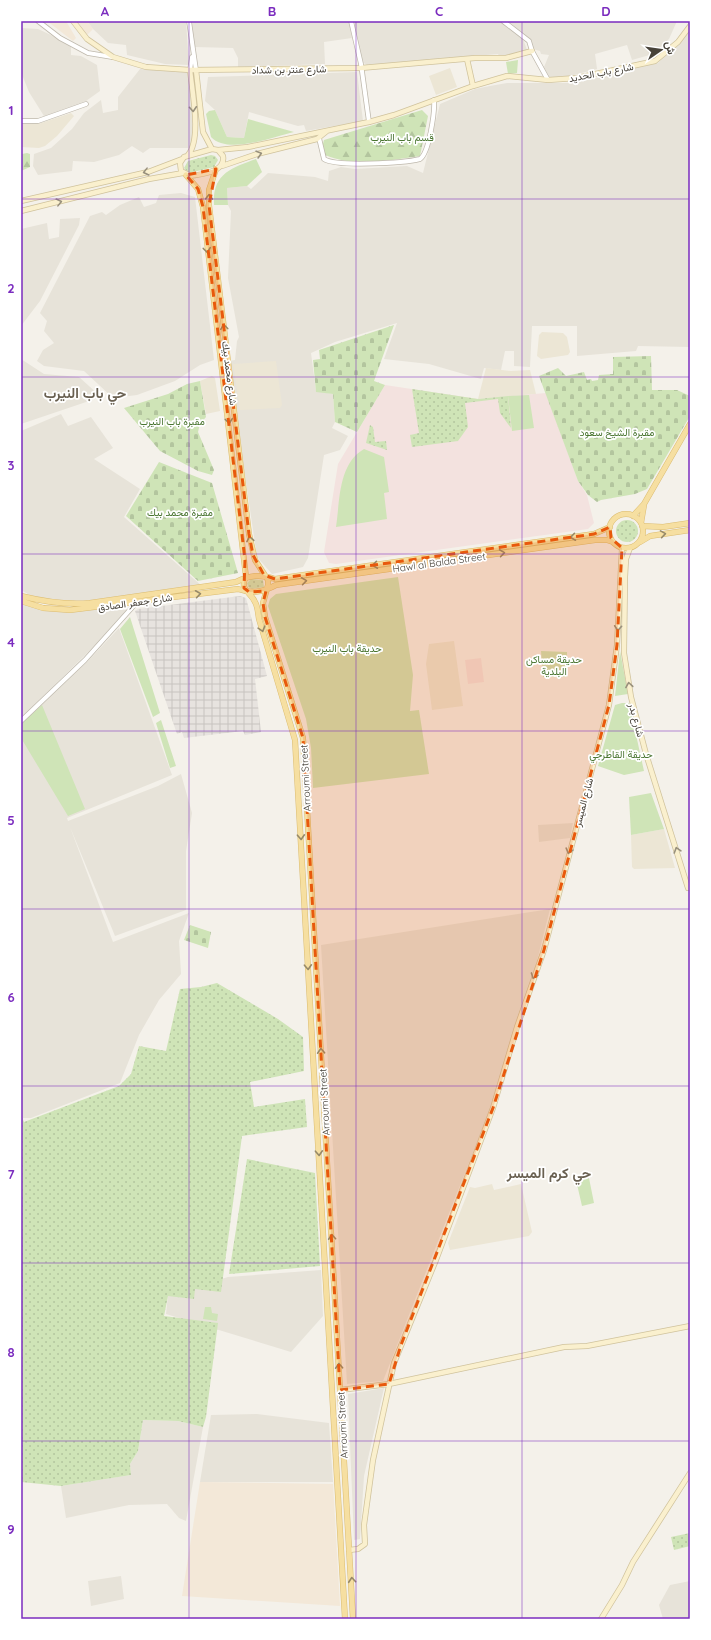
<svg xmlns="http://www.w3.org/2000/svg" width="711" height="1640" viewBox="0 0 711 1640" font-family="Quicksand,Vazirmatn,sans-serif">
<defs>
<pattern id="industrial-grid" width="8" height="8" patternUnits="userSpaceOnUse"><rect width="8" height="8" fill="#e7e3df"/><path d="M0 4h8M4 0v8" fill="none" stroke="#c8c4c0"/></pattern>
<pattern id="grass-dots" width="8" height="8" patternUnits="userSpaceOnUse"><rect width="8" height="8" fill="#cfe4b7"/><path d="M2 2h.1M6 6h.1" fill="none" stroke="#b3c59e" stroke-width="1.8" stroke-linecap="round"/></pattern>
<pattern id="forest-firs" width="22" height="20" patternUnits="userSpaceOnUse"><rect width="22" height="20" fill="#cfe4b7"/><path d="M5 1l3.5 6h-7zM16 11l3.5 6h-7z" fill="#b3c59e"/></pattern>
<pattern id="cemetery-stones" width="16" height="16" patternUnits="userSpaceOnUse"><rect width="16" height="16" fill="#cfe4b7"/><path d="M2 7V4a2 2 0 0 1 4 0v3zM10 15v-3a2 2 0 0 1 4 0v3z" fill="#b3c59e"/></pattern>
</defs>
<rect width="100%" height="100%" fill="#f4f1ea"/>
<path fill="#e7e3d9" d="M87 21H186L189 65 165 64 127 55 126 45 108 43 93 29Z
M192 21H349L352 38 324 42 325 64 238 67V58L233 48 194 47Z
M354 21H502L516 34 522 36 527 50 518 54 500 58 498 54 367 65 362 62Z
M505 21H677L669 39 653 54 632 60 627 45 595 54 597 69 570 76 550 78 544 67 549 55 541 54 540 51 533 49 531 40Z
M21 28 38 29 51 35 71 47V55L81 56 97 65 100 91 86 101 44 116 29 92 21 72Z
M690 29V347L638 346 636 351 577 356V326H532L530 367 514 366V351H505L501 370 484 368 481 379 429 364 384 359 397 323 335 342 311 353 316 391 333 394 335 422 332 428 348 436 340 450 324 455 308 558 303 567 272 574 257 557 228 361 235 360 237 341 239 337 228 278 231 211 228 205 227 188 247 186 251 189 268 173 315 177 328 181 329 171 341 167 355 169 407 166 423 173 440 104 475 89 490 86 507 83H574L658 63Z
M140 69 188 71 192 102 193 148H150L143 153 132 146 119 155 94 162 73 161 72 171 38 175 33 166 34 154 51 148 72 129 84 113 101 100 103 113 118 110V97Z
M357 72 363 121 306 131 304 125 298 126 249 112 244 138 227 137 215 110 205 101 208 77Z
M181 193 195 197 214 360 200 365 175 381 137 395 113 398 84 371 44 366 37 361 43 350 54 343 44 331 47 321 40 313 90 216 102 212 106 215 120 205 139 197 144 207 156 203 159 195Z
M80 218 79 225 40 301 21 326V229L47 223 49 239 59 237 60 219Z
M21 359 44 374 79 377 99 395 95 399 21 424Z
M61 414 68 426 91 417 113 448 94 459 140 489 124 517 203 587 111 600 40 601 21 590V431Z
M21 599 38 606 131 610 21 718Z
M119 628 172 775 67 818 68 821 158 786 181 774 192 813 186 851V910L115 936 70 827 113 942 189 913 179 941 181 974 159 1000 139 1035 120 1083 31 1118H21V724L88 661Z
M573 823 570 838 539 842 538 825Z
M550 909 536 965 498 1089 383 1381 347 1384 321 945Z
M321 1270 323 1316 291 1352 166 1314 168 1295 228 1277Z
M384 1388 364 1476 360 1539 354 1540 348 1394Z
M257 1414 329 1423 333 1482H200L211 1415Z
M143 1420 178 1421 203 1427 186 1521 179 1518 167 1504 129 1505 66 1518 61 1486 131 1475 130 1464 138 1451Z
M121 1576 124 1599 91 1606 88 1581Z
M690 1581V1619H663L659 1605 670 1585Z"/>
<path fill="#f3e8d8" d="M47 21H66L76 38 73 41Z
M77 21H87L93 29 87 35Z
M200 1482 333 1484 340 1606 182 1596Z"/>
<path fill="url(#industrial-grid)" d="M240 596 246 598 267 676 255 679 261 732 245 735 243 731 184 738 182 732 177 734 135 611 138 609Z"/>
<path fill="#ece6d5" d="M450 68 457 87 436 95 429 76Z
M71 113 74 116 57 136 45 146 39 148 21 147 22 124 41 123Z
M542 332 563 333 567 337 570 352 568 355 541 359 537 356 539 335Z
M276 361 282 405 280 408 240 410 233 364Z
M486 368 511 371 530 370 536 394 478 399Z
M212 376 215 378 220 411 206 414 200 381Z
M454 641 463 706 432 710 426 664 429 644Z
M664 829 675 868 634 869 632 867 631 835Z
M492 1184 494 1190 521 1184 532 1232 529 1236 450 1250 448 1243 470 1187 475 1188Z"/>
<path fill="#f3e2df" d="M385 385 478 399 546 393 578 481 587 495 594 523 588 529 336 564 329 563 324 552 338 464Z
M481 658 484 682 468 684 465 660Z"/>
<path fill="url(#grass-dots)" d="M211 155 215 156 218 160 214 167 189 173 184 168 188 161Z
M412 389 478 399 508 396 511 428 500 413 498 399 465 403 468 427 458 441 412 447 410 435 419 433Z
M370 425 373 427 375 442 386 441 387 450 366 443Z
M616 531a11 11 0 1 1 22 0a11 11 0 1 1-22 0Z
M251 579 263 580 264 587 252 589 248 587 247 583Z
M217 983 278 1019 303 1037 304 1071 250 1082 254 1107 305 1099 307 1127 242 1136 221 1292 195 1289 194 1299 168 1296 164 1316 218 1323 206 1417 203 1427 178 1421 143 1420 138 1451 130 1464 131 1475 61 1486 21 1482V1115L24 1122 119 1086 131 1074 139 1046 166 1051 180 989 201 987Z
M247 1159 315 1173 320 1266 229 1274Z
M690 1533V1546L674 1550 671 1537Z"/>
<path fill="url(#forest-firs)" d="M422 110 428 116 420 156C389 160 355 168 325 155L322 147 324 140Z
M27 153 30 154V167L21 171 22 154Z"/>
<path fill="url(#cemetery-stones)" d="M394 325 374 381 385 385 357 432 335 422 333 394 316 392 313 360 320 359 319 350Z
M651 356 652 390H677L690 396V416L647 489 635 494 601 500 597 502 588 495 578 481 539 376 558 368 566 376 584 372 587 380 591 379 592 381 598 380 599 375 613 374V357Z
M200 381 206 417 200 424 198 432 214 470 212 475 198 471 160 451 124 408 168 394 187 384Z
M159 462 212 483 238 573 198 581 126 516Z
M190 925 211 932 208 948 184 940Z"/>
<path fill="#cfe4b7" d="M518 60 517 73 508 74 506 62Z
M215 110 227 137 244 138 248 119 294 132C272 137 228 155 211 137L206 114 209 111Z
M375 136a7 7 0 1 1 14 0a7 7 0 1 1-14 0Z
M256 159 262 172 247 186 227 188 228 205H214C212 174 231 168 256 159Z
M529 395 534 428 512 431 508 396Z
M364 449 384 457 389 492 384 493 387 519 336 527C340 501 338 464 364 449Z
M398 577 413 675 410 711 419 710 429 774 313 788 311 748 306 719 268 606 270 599 276 594Z
M130 617 160 713 153 717 120 629Z
M541 651 567 652V677H543Z
M620 651 628 694 615 696Z
M622 703H629L644 771 624 775 598 766 615 705Z
M42 705 85 809 68 816 21 738V724Z
M161 720 176 766 170 768 156 723Z
M651 793 664 829 631 835 629 797Z
M589 1178 594 1203 582 1206 576 1180Z
M205 1307H211L212 1313 218 1314 217 1321 203 1319Z"/>
<g fill="none" stroke-linecap="round" stroke-linejoin="round">
<g stroke="#bfb9ad" stroke-width="5.5">
<path id="tertiary" d="M38 21 60 38 88 53 112 57
M189 21 196 70
M351 21 361 64 369 122
M503 21 529 41 532 51 548 80
M190 70 192 57
M21 121H38L86 104
M319 138 324 159C336 167 404 163 420 159 429 153 435 112 434 100
M21 721 85 660 137 602"/>
</g>
<g stroke="#d0c39d" stroke-width="6">
<path id="secondary" d="M73 21 87 39 113 57 146 67 190 70 361 68 475 58H506L532 51
M467 59 473 86
M196 70 203 132 212 149
M212 149 218 150 223 156C226 172 202 174 191 176L181 171 180 163 184 157Z
M218 150 248 147 369 122 394 115 473 86 507 76 548 80 577 78 655 61 678 42 690 26
M188 155C202 139 192 91 190 70
M222 166 257 154 317 139 327 131
M21 201 148 172 182 159
M21 211 149 179 183 173
M630 548 626 559 625 577 624 653 631 697 646 754 688 888
M340 1390 389 1384 564 1347 587 1346 690 1326
M349 1550 358 1549 365 1544 364 1525 373 1460 394 1363 436 1260 493 1108 517 1027 544 950 609 705 617 645 622 548
M601 1619 622 1585 633 1562 690 1473"/>
</g>
<g stroke="#dbbc71" stroke-width="6">
<path id="primary" d="M216 169 209 190V205L249 534 255 560 268 580V585L263 603 265 617 303 738 353 1619
M186 175 198 189 203 207 246 577
M609 531a17 17 0 1 1 34 0a17 17 0 1 1-34 0Z
M633 516 644 504 690 424
M641 523 644 505
M642 526 663 527 690 523
M640 542 650 536 690 530
M246 577C239 590 250 591 255 602 258 607 258 614 259 619L295 740 345 1619
M21 596C45 602 66 605 90 603L236 582C250 575 261 574 275 579L594 534 610 527
M21 601 43 608 70 610 238 589C252 594 263 592 276 585L595 540H607L613 542"/>
</g>
<use href="#tertiary" stroke="#fff" stroke-width="4"/>
<use href="#secondary" stroke="#faf0ce" stroke-width="4.5"/>
<use href="#primary" stroke="#f6dfa1" stroke-width="5"/>
</g>
<defs><path id="oneway-chevron" d="M-2-3.5L2.5 0L-2 3.5" fill="none" stroke-width="1.6" stroke-linecap="round" stroke-linejoin="round"/></defs>
<g stroke="#98907c">
<use href="#oneway-chevron" transform="translate(193 109) rotate(86)"/>
<use href="#oneway-chevron" transform="translate(259 154) rotate(-16)"/>
<use href="#oneway-chevron" transform="translate(146 172) rotate(166)"/>
<use href="#oneway-chevron" transform="translate(59 202) rotate(-14)"/>
<use href="#oneway-chevron" transform="translate(618 628) rotate(94)"/>
<use href="#oneway-chevron" transform="translate(629 685) rotate(-99)"/>
<use href="#oneway-chevron" transform="translate(677 850) rotate(-107)"/>
<use href="#oneway-chevron" transform="translate(569 851) rotate(106)"/>
<use href="#oneway-chevron" transform="translate(534 976) rotate(110)"/>
</g>
<g stroke="#968968">
<use href="#oneway-chevron" transform="translate(209 197) rotate(-89)"/>
<use href="#oneway-chevron" transform="translate(207 250) rotate(83)"/>
<use href="#oneway-chevron" transform="translate(224 327) rotate(-97)"/>
<use href="#oneway-chevron" transform="translate(229 421) rotate(83)"/>
<use href="#oneway-chevron" transform="translate(663 534) rotate(-9)"/>
<use href="#oneway-chevron" transform="translate(573 537) rotate(172)"/>
<use href="#oneway-chevron" transform="translate(250 539) rotate(-100)"/>
<use href="#oneway-chevron" transform="translate(502 553) rotate(-8)"/>
<use href="#oneway-chevron" transform="translate(375 565) rotate(172)"/>
<use href="#oneway-chevron" transform="translate(304 581) rotate(-8)"/>
<use href="#oneway-chevron" transform="translate(198 594) rotate(-8)"/>
<use href="#oneway-chevron" transform="translate(262 629) rotate(73)"/>
<use href="#oneway-chevron" transform="translate(301 837) rotate(87)"/>
<use href="#oneway-chevron" transform="translate(308 967) rotate(87)"/>
<use href="#oneway-chevron" transform="translate(321 1051) rotate(-93)"/>
<use href="#oneway-chevron" transform="translate(319 1153) rotate(87)"/>
<use href="#oneway-chevron" transform="translate(332 1237) rotate(-94)"/>
<use href="#oneway-chevron" transform="translate(339 1366) rotate(-93)"/>
<use href="#oneway-chevron" transform="translate(352 1580) rotate(-95)"/>
</g>
<path fill="#e8590c" fill-opacity="0.2" stroke="#e8590c" stroke-width="3" stroke-dasharray="8 5" stroke-linejoin="round" d="M216 169 209 205 249 534 253 555 264 575 275 579 594 534 610 527 611 538 622 548 617 645 609 705 544 950 493 1108 401 1345 389 1384 340 1390 303 738 265 617 263 603 266 591 249 592 244 588 245 560 203 207 198 189 186 175Z"/>
<path fill="none" stroke="#7b2cbf" stroke-width="1" stroke-opacity="0.55" d="M189 21V1619M356 21V1619M522 21V1619M21 199H690M21 377H690M21 554H690M21 731H690M21 909H690M21 1086H690M21 1263H690M21 1441H690"/>
<g text-anchor="middle" stroke-width="3.5" stroke-linejoin="round" paint-order="stroke">
<g font-size="10" fill="#474239" stroke="#fff">
<text transform="translate(289 69) rotate(-1)" y="4">شارع عنتر بن شداد</text>
<text transform="translate(601 72) rotate(-11)" y="4">شارع باب الحديد</text>
<text transform="translate(230 373) rotate(83)" y="4">شارع محمد بيك</text>
<text transform="translate(439 562) rotate(-8)" y="4">Hawl al Balda Street</text>
<text transform="translate(135 602) rotate(-8)" y="4">شارع جعفر الصادق</text>
<text transform="translate(637 720) rotate(75)" y="4">شارع بدر</text>
<text transform="translate(305 778) rotate(-93)" y="4">Arroumi Street</text>
<text transform="translate(583 802) rotate(-75)" y="4">شارع الميسر</text>
<text transform="translate(324 1102) rotate(-93)" y="4">Arroumi Street</text>
<text transform="translate(342 1425) rotate(-93)" y="4">Arroumi Street</text>
</g>
<g font-size="10" fill="#497530" stroke="#fff">
<text x="402" y="141">قسم باب النيرب</text>
<text x="172" y="425">مقبرة باب النيرب</text>
<text x="617" y="436">مقبرة الشيخ سعود</text>
<text x="180" y="516">مقبرة محمد بيك</text>
<text x="347" y="652">حديقة باب النيرب</text>
<text x="554" y="663">حديقة مساكن<tspan x="554" dy="12">البلدية</tspan></text>
<text x="621" y="758">حديقة القاطرجي</text>
</g>
<g font-size="14" font-weight="bold" fill="#696051" stroke="#fff">
<text x="85" y="398">حي باب النيرب</text>
<text x="549" y="1178">حي كرم الميسر</text>
</g>
</g>
<rect width="711" height="1640" fill="none" stroke="#ffffff" stroke-width="44"/>
<g transform="translate(661 50) rotate(77)" stroke="#ffffff" stroke-width="3" paint-order="stroke">
<path d="M0-3L7 15L0 10L-7 15Z" fill="#474239"/>
<text y="-6" font-size="11" font-weight="bold" text-anchor="middle" fill="#474239">ش</text>
</g>
<rect x="22" y="22" width="667" height="1596" fill="none" stroke="#7b2cbf" stroke-width="1.5"/>
<g font-size="13" text-anchor="middle" font-weight="bold" fill="#7b2cbf">
<text x="105" y="16">A</text>
<text x="272" y="16">B</text>
<text x="439" y="16">C</text>
<text x="606" y="16">D</text>
<text x="11" y="115">1</text>
<text x="11" y="293">2</text>
<text x="11" y="470">3</text>
<text x="11" y="647">4</text>
<text x="11" y="825">5</text>
<text x="11" y="1002">6</text>
<text x="11" y="1179">7</text>
<text x="11" y="1357">8</text>
<text x="11" y="1534">9</text>
</g>
</svg>
